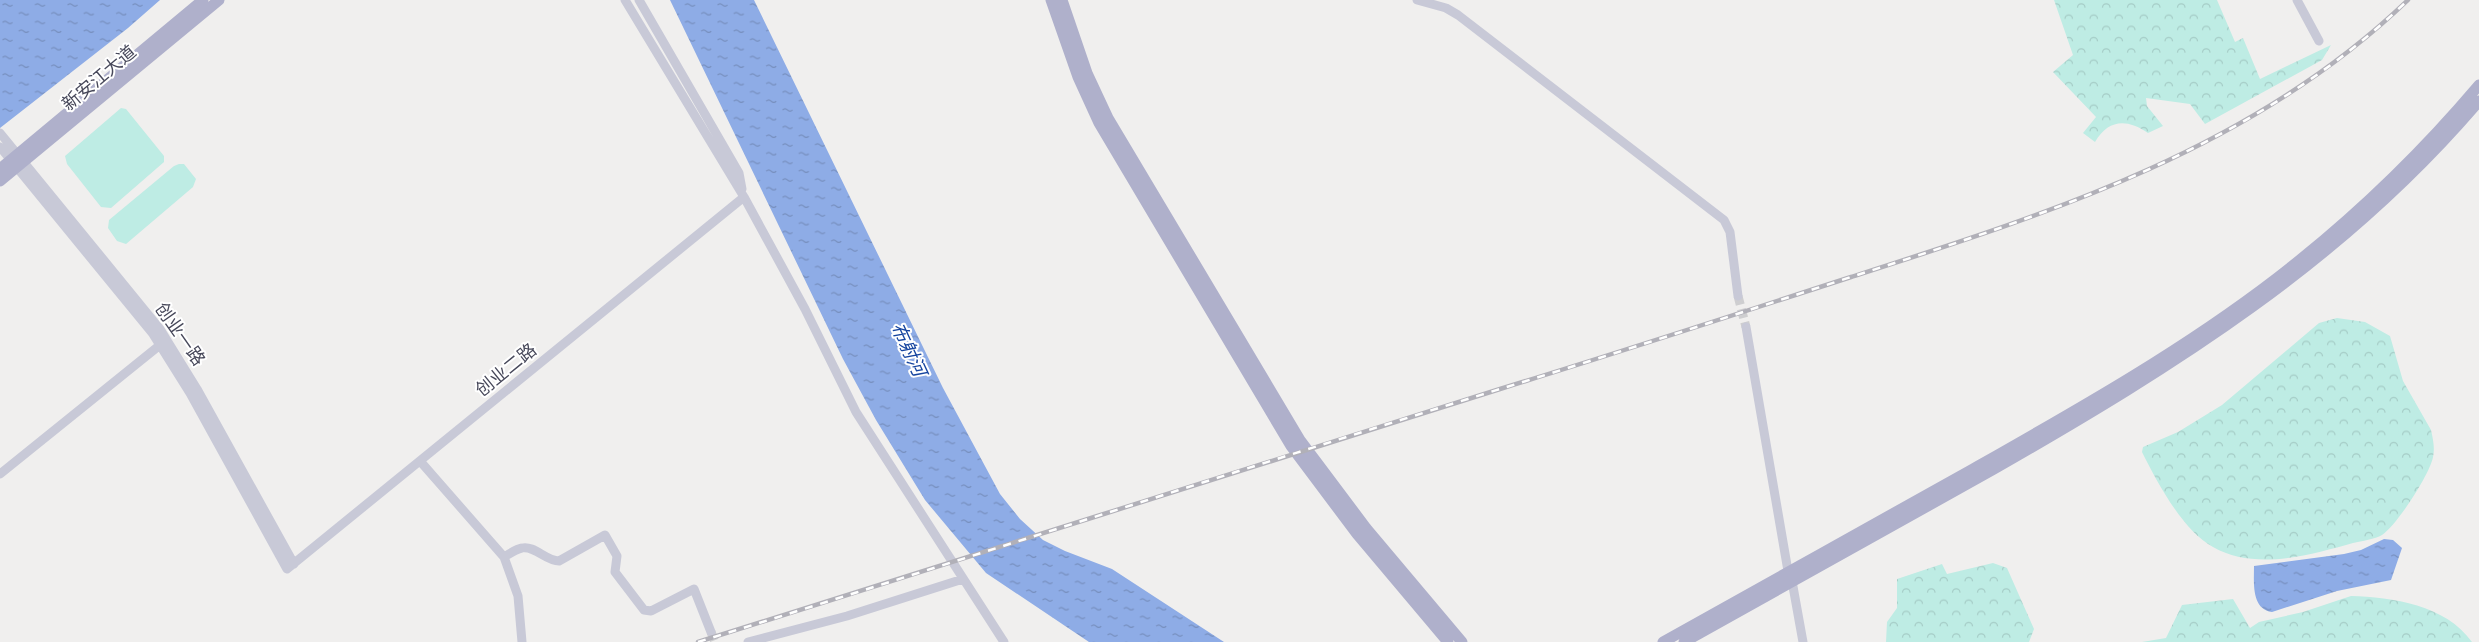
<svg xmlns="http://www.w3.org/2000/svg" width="2479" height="642" viewBox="0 0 2479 642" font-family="Montserrat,'Noto Sans SC',sans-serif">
<defs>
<pattern id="forest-crowns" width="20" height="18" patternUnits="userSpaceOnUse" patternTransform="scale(1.25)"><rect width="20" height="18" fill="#beece4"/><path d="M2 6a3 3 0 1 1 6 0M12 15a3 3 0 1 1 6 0" fill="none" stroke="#a5ccc6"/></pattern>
<pattern id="water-ripples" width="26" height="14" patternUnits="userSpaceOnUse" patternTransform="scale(1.25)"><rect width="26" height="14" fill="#8eace6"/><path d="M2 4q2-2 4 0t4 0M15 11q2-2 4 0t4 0" fill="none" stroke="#768ebd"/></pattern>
</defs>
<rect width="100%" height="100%" fill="#f0efee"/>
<path fill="#beece4" d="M121 108 126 109 164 156V162L111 208 101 207 67 164 65 156Z
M179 164H184L196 179 193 187 126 244 117 241 108 228 109 220 174 166Z"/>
<path fill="url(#forest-crowns)" d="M2054 0H2217L2235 42 2243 38 2260 79 2331 45 2322 60 2205 124 2190 104 2146 98 2147 106 2163 126 2148 133C2126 118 2108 120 2095 142L2083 133 2096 117 2053 72 2073 55Z
M2337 318 2365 322 2390 336 2403 381 2431 430C2433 439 2435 448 2433 457 2430 474 2397 525 2382 535 2375 539 2362 541 2353 543 2310 555 2255 571 2213 547 2183 531 2157 482 2142 452L2143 447 2178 432 2222 405 2319 323Z
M1993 563 2007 568 2034 629 2029 642H1886L1887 622 1897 608V579L1942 564 1947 574Z
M2351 596C2392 597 2446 605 2472 642H2142L2166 638 2182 605 2233 599 2250 628 2259 622 2303 612Z"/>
<path fill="url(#water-ripples)" d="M0 0H160L128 28 0 128Z
M670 0H754L943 388 1000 494 1020 519 1043 540 1065 551 1112 569 1224 642H1089L986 573 925 500 876 420 843 359Z
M2384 539 2393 540 2402 548 2391 580 2337 591 2272 612C2251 609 2254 582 2254 566L2344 554 2361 550Z"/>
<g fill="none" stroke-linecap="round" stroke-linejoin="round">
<path stroke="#ceced0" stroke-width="9" stroke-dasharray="9 4.5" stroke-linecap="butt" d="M1738 296 1746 327
M711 632 715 642"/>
<path stroke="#c8c9d7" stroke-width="9" d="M625 0 744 197 805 309 856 412 1004 642
M639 0 739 173 742 189
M1417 0 1446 8 1458 15 1724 220 1730 232 1738 296
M2297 0 2319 41
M0 133 160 329 197 389 294 564
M0 147 153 334 190 393 287 569 744 197
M1746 327 1788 571
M420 461 504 557 518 596 522 642
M0 474 160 345
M504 557C509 554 516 549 522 548 534 545 546 561 559 561L605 535 617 556 615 572 644 610 651 611 694 589 711 632
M1792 581 1803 642
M748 642 847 616 963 579"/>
<path stroke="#afb0cb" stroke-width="11" d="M1051 0 1078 77 1099 123 1291 446 1357 534 1448 642
M1062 0 1087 73 1108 118 1300 440 1366 528 1462 642
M0 169 203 0
M0 181 219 0
M1663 642C1766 584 1870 527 1973 469 2077 410 2182 351 2277 278 2351 221 2418 157 2479 85
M1684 642C1787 584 1891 527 1994 469 2174 366 2343 261 2479 101"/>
<g stroke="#b1b0b8" stroke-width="4.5">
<path id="rail" d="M698 642C966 559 1232 472 1500 389 1617 353 1734 315 1851 277 2051 213 2253 149 2408 0"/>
</g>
<use href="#rail" stroke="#fff" stroke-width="2.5" stroke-dasharray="8" stroke-linecap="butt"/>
</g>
<g text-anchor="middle" stroke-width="4" stroke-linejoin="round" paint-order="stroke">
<g font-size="18" fill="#47485a" stroke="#fff">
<text transform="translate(99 78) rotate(-40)" y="6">新安江大道</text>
<text transform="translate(180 334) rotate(55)" y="6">创业一路</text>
<text transform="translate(506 370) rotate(-39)" y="6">创业二路</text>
</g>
<g font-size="19" font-style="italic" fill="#15449f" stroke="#fff">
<text transform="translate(909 349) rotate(65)" y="7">布射河</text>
</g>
</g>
</svg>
